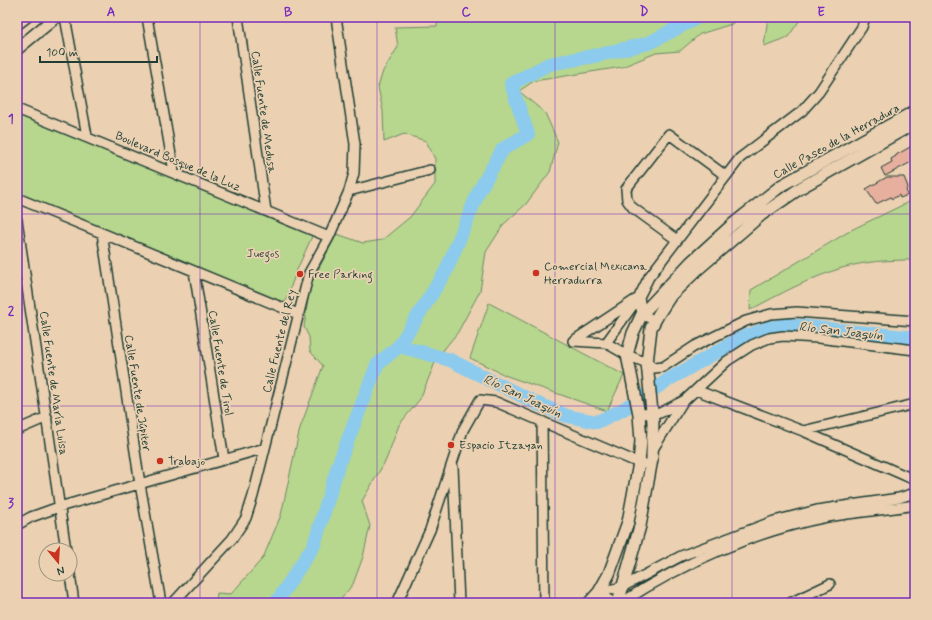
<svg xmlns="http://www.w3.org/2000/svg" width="932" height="620" viewBox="0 0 932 620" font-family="Mynerve,sans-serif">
<rect width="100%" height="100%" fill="#ebd1b2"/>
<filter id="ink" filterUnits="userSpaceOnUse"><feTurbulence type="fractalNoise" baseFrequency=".025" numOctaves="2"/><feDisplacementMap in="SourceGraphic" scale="8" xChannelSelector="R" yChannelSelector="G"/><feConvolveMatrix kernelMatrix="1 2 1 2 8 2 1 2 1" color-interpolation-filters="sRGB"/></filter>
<g filter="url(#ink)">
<path fill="#b7d68e" stroke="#6b8a61" d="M438 17H739L732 24 700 34 680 51 656 53 622 67 534 81 519 91 545 113 558 142 550 172 526 204 504 224 486 252 480 291 458 332 437 358 420 399 399 425 386 460 362 501 370 526 363 557 353 584 338 603H216L217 593 231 594 263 558 281 515 300 428 323 366 310 351 309 337 304 327 310 285 337 234 363 243 382 240 410 217 435 184V159L426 141 404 134 384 142 383 111 378 87 383 71 398 47 395 27 437 26Z
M768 17H802L788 37 764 46Z
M17 108 314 232 296 272 284 306 17 196Z
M913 200 915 201V260C892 260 865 261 842 268 809 278 780 294 750 310L751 290 853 229Z
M489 303 624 375 607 411 507 376 470 358Z"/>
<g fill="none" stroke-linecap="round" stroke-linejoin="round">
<path stroke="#8ccbed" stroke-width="14" d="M399 346 450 360 538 404 567 416 597 422 622 410 668 380 741 338 769 328 789 325 915 338
M276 603 314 545 339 463 377 365 399 346 446 271 479 191 503 149 528 134 511 84 549 64 599 55 649 43 698 17"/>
</g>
<path fill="#e7af9e" stroke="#1f3d34" d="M912 146 915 152V160L885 176 881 168 892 162 891 159 896 156V155Z
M887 177H904L908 187 906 190 908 195 900 198 899 195 892 199 891 197 876 204 866 189Z"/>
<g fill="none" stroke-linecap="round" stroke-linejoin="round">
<g stroke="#1f3d34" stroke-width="12">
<path id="minor" d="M65 17 87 136
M147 17 174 172
M238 17 266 211
M17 109 329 237
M349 191 430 170
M17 198 298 314
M17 220 66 550
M102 233 140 484 161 603
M677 240 633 208 627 200 626 189 669 134 726 176
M194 271 224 459
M639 297 642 314 655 321
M573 341 606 343 627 355 647 363 654 368 663 367 695 346 746 321 771 314 797 312 915 321
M573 341 635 300
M606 343 639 297 649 277 740 158 802 111 819 92 862 27 865 17
M696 390 803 431 915 480
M639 414 660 413 685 400 727 361 752 345 769 338 783 336 818 338 915 350
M542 421 544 603
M17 430 47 417
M803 431 915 404
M653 449 682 403
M453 467 459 603
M17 525 31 517 59 507 265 448
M70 574 74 603
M599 592 622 587 681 556 774 521 817 510 899 498 915 493
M599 592 614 603
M173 603 232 539 246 518 253 496 309 273 329 237 349 191 354 173 355 144 336 17
M397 603 430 530 463 430 480 400 496 402 639 463 651 465
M621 603C682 563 755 531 827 517 856 512 886 510 915 505
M790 603 830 584"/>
</g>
<g stroke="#1f3d34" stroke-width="14">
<path id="major" d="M17 24 26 17
M17 49 56 17
M589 603 599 592 609 574 628 522 639 463 641 441 639 414 627 355 633 333 642 314 691 262 733 224 782 185 915 111
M618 603 640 526 652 459 653 422 647 363 651 328 658 315 671 295 698 269 761 215 802 187 915 123"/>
</g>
<use href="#minor" stroke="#ebd1b2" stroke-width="9"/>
<use href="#major" stroke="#ebd1b2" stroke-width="11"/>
</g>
</g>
<path fill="none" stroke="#7b2cbf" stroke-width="1" stroke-opacity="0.55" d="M200 17V603M377 17V603M555 17V603M732 17V603M17 214H915M17 406H915"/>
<g fill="#c8321e" stroke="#ebd1b2" stroke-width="1.5">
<circle cx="536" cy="273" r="4"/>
<circle cx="300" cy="274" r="4"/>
<circle cx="451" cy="445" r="4"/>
<circle cx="160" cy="461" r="4"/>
</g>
<g text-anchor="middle" stroke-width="3.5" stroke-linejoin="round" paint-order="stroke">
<g font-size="12" fill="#1f3d34" stroke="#ebd1b2">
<text transform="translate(264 112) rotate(82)" y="4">Calle Fuente de Medusa</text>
<text transform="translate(836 141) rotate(-29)" y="4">Calle Paseo de la Herradura</text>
<text transform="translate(178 161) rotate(23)" y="4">Boulevard Bosque de la Luz</text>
<text transform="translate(279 341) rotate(-76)" y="4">Calle Fuente del Rey</text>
<text transform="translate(221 363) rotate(81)" y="4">Calle Fuente de Tirol</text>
<text transform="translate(54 383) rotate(82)" y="4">Calle Fuente de María Luisa</text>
<text transform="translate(138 393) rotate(81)" y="4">Calle Fuente de Júpiter</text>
</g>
<g font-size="12" fill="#274538" stroke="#ebd1b2">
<text x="263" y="257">Juegos</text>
</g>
<g font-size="12" fill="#1f3d34" stroke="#ebd1b2" text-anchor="start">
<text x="544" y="270">Comercial Mexicana<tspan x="544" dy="14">Herradurra</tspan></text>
<text x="308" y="278">Free Parking</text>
<text x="459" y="449">Espacio Itzayan</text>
<text x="168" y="465">Trabajo</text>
</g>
<g font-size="13" font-style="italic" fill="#2a4b46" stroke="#ebd1b2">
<text transform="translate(841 330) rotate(6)" y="5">Río San Joaquín</text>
<text transform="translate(523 395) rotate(25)" y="5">Río San Joaquín</text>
</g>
</g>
<rect width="932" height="620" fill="none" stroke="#ebd1b2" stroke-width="44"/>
<g transform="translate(58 562) rotate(162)"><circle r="19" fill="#ebd1b2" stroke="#999680"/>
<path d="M0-3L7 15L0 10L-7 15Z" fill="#c8321e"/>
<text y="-6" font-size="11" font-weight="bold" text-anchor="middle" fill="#1f3d34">N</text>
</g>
<path d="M40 56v6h117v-6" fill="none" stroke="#1f3d34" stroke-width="2"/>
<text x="46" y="56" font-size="12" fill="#1f3d34" stroke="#ebd1b2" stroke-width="3" paint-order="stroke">100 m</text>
<rect x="22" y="22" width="888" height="576" fill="none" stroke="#7b2cbf" stroke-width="1.5"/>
<g font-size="13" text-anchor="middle" font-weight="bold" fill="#7b2cbf">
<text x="111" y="16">A</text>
<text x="288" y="16">B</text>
<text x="466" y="16">C</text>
<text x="644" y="16">D</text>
<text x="821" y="16">E</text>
<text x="11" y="123">1</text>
<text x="11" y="315">2</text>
<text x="11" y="507">3</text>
</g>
</svg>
